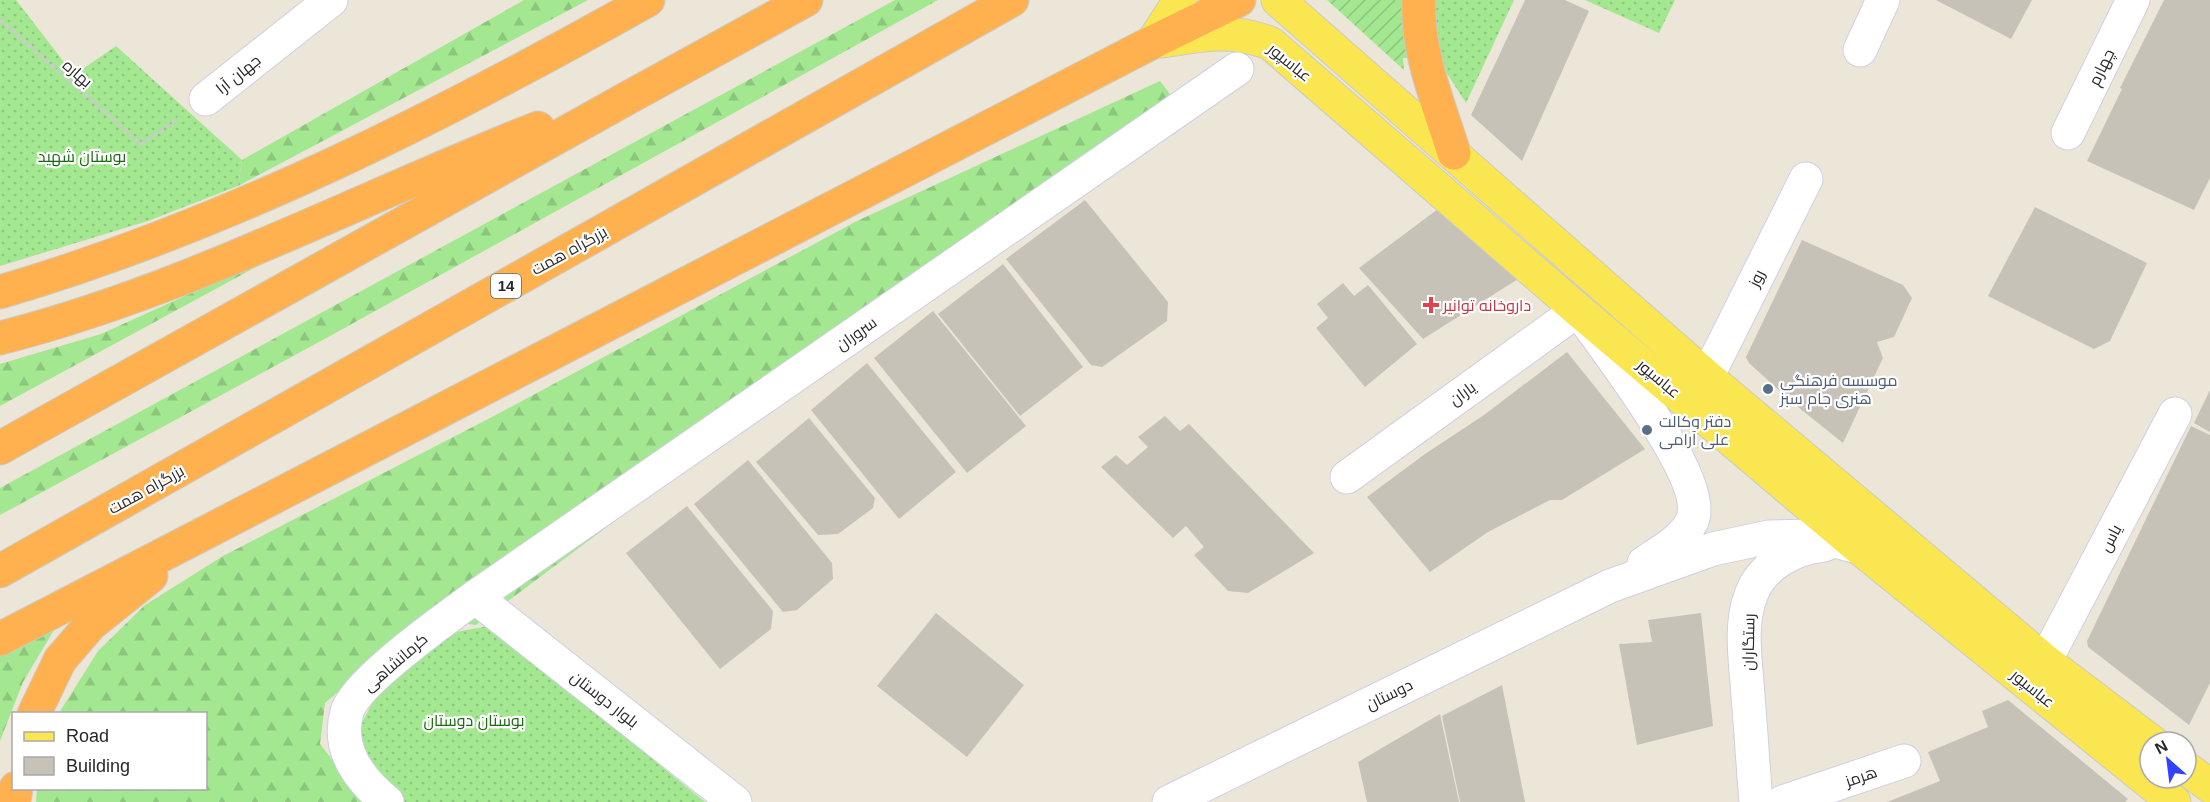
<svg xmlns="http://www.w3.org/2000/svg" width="2210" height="802" viewBox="0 0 2210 802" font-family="Helvetica,Cairo,sans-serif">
<defs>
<pattern id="grass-dots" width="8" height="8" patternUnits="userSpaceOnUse" patternTransform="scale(1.5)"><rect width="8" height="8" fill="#a3e790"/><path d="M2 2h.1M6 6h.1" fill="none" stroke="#8cc67c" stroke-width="1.8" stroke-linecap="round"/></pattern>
<pattern id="forest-firs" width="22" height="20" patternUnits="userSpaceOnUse" patternTransform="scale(1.5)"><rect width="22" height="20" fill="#a3e790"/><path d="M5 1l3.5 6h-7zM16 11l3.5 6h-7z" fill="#8cc67c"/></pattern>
<pattern id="garden-furrows" width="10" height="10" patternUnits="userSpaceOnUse" patternTransform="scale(1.5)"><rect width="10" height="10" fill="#a3e790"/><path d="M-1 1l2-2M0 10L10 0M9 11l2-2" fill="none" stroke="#8cc67c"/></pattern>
</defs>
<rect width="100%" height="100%" fill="#ece6d8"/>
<path fill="url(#grass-dots)" d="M0 0H16L74 75 116 46 242 160 238 186 148 221 0 266Z
M1431 0H1514L1466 103 1444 69 1428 28Z
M1585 0H1675L1659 33Z
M489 626 705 802H405L366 764 356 734 378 692 450 633Z"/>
<path fill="url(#forest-firs)" d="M524 0H588L238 186 242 160Z
M895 0H938L330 336 0 515V488Z
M1160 81 1180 107 699 458 476 625 435 620 381 655 325 703 320 744 365 802H36L37 789 206 788V714L59 713 98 651 145 605 223 556 492 417 857 221Z
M293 247 0 406V364L101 334Z
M57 625 23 682 0 741V655Z"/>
<path fill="url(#garden-furrows)" d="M1327 0H1403C1402 24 1404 37 1415 58H1403L1404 70Z"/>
<path fill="#c7c2b8" d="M1525 0H1565L1589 11 1522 161 1471 115Z
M1936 0H2032L2011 39Z
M2164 0H2210V178L2194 210 2087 161 2122 89 2120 88Z
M1085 200 1168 302 1167 321 1102 367 1091 365 1006 259Z
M1442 206 1518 279 1423 339 1359 268Z
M2035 207 2147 263 2110 341 2094 349 1988 296Z
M1802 240 1903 285 1912 298 1894 337 1877 342 1883 358 1843 443 1793 403 1749 363 1746 357Z
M1003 264 1083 367 1020 416 938 314Z
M1343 283 1354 296 1368 285 1417 344 1365 387 1316 328 1328 318 1317 304Z
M933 311 1026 426 967 473 874 358Z
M1567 352 1645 449 1562 500H1550L1488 532 1430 572 1367 497 1425 454 1484 415Z
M867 363 956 472 899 519 811 410Z
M2210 390V432L2194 423Z
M1165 416 1180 431 1189 424 1314 553 1248 593 1228 591 1194 555 1204 547 1186 526 1173 538 1101 467 1116 455 1127 465 1148 447 1138 437Z
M809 418 875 498 873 508 838 534 818 535 756 462Z
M2191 426 2210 435V683L2189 725 2088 647 2087 641Z
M748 460 832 563 833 579 797 610 783 612 694 504Z
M687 506 773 611 771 629 720 669 626 553Z
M936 613 1024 685 967 757 877 686Z
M1701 613 1713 726 1637 745 1619 644 1652 642 1648 620Z
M1502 685 1525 802H1460L1442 716Z
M2008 700 2128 799 2125 802H1887L1940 781 1928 752 1988 727 1982 711Z
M1440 714 1459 802H1367L1358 762Z"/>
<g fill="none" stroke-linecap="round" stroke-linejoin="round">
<g stroke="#cecfe3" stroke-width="35">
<path id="minor" d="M1860 50 1883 0
M206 99 331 0
M2068 133 2133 0
M1707 377 1806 179
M1347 477 1578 310C1603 346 1710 480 1692 521 1683 540 1660 552 1644 563
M475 597 735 802
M2045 661 2175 414
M387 802C360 780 336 750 347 712 355 682 447 618 475 597L1237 69
M1169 802 1610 586 1713 549 1769 537 1815 536 1858 547
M1756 802C1753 767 1751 731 1748 696 1746 663 1739 626 1751 595 1762 565 1794 548 1824 545
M1783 802 1904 761"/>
</g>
<g stroke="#cbcbcb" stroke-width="35">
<path id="major" d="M1278 0 1707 377 2045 661 2152 742
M1161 41C1205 35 1227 28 1270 43L1578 310 1858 547 2174 802
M1153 42 1180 0
M2186 768 2210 786"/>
</g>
<g stroke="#cbcbcb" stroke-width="35">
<path id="highway" d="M1419 0C1416 52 1439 104 1454 153
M0 292C228 225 442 116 648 0
M0 338C186 291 359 198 538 128
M0 448 633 95 806 0
M0 571 1012 0
M0 639 1153 42 1239 0
M34 714 60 660 91 624 151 576
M14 802 16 788"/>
</g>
<path stroke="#cbcbcb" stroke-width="4" stroke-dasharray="4.5 3" stroke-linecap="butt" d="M0 20 141 144 179 118"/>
<use href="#minor" stroke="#fff" stroke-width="33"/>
<use href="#major" stroke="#f9e650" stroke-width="33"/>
<use href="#highway" stroke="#ffb150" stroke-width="33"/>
</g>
<path fill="#e0444e" stroke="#fff" stroke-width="2" d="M1428 296h6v6h6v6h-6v6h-6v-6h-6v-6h6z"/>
<g fill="#5c6f8a" stroke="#fff" stroke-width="2">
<circle cx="1768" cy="389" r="6"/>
<circle cx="1647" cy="430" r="6"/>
</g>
<g text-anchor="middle" stroke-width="4.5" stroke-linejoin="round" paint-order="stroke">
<rect fill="#fff" stroke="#686868" stroke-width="1.5" x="491" y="274" width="30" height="24" rx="4.5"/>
<g font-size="15" font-weight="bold" fill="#282828">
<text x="506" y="291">14</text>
</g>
<g font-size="16" fill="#282828" stroke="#fff">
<text transform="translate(1290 62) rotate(39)" y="6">عباسپور</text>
<text transform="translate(2101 67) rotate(-64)" y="6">چهارم</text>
<text transform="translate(78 73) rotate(41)" y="6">بهاره</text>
<text transform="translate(238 74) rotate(-39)" y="6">جهان آرا</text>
<text transform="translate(569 250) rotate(-29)" y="6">بزرگراه همت</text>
<text transform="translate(1756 278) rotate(-64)" y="6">روز</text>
<text transform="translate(856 333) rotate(-35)" y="6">سروران</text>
<text transform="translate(1659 378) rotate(40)" y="6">عباسپور</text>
<text transform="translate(1462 393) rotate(-36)" y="6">یاران</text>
<text transform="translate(146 489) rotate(-29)" y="6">بزرگراه همت</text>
<text transform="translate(2110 538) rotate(-62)" y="6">یاس</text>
<text transform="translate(1748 642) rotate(-89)" y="6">رستگاران</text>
<text transform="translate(395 662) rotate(-41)" y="6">کرمانشاهی</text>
<text transform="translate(2033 688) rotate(39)" y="6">عباسپور</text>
<text transform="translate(1389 694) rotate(-26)" y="6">دوستان</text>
<text transform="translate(605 699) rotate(38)" y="6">بلوار دوستان</text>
<text transform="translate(1861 776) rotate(-19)" y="6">هرمز</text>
</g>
<g font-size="16" fill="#1c6914" stroke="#fff">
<text x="82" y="162">بوستان شهید</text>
<text x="474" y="726">بوستان دوستان</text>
</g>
<g font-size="16" fill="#be3a42" stroke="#fff" text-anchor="start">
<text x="1443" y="311">داروخانه توانیر</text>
</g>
<g font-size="16" fill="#4e5e75" stroke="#fff" text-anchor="start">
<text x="1780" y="386">موسسه فرهنگی<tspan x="1780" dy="18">هنری جام سبز</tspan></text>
<text x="1659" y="427">دفتر وکالت<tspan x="1659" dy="18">علی آرامی</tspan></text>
</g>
</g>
<rect x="12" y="712" width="195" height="78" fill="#ffffff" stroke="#a9a9a9" stroke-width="1.5"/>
<rect x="24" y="732" width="30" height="9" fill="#f9e650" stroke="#a9a9a9" stroke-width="1.5"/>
<text x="66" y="742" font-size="18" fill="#282828">Road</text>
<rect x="24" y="757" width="30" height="18" fill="#c7c2b8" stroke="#a9a9a9" stroke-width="1.5"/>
<text x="66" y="772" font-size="18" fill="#282828">Building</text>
<g transform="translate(2168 760) rotate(332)"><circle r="28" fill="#ffffff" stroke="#a9a9a9" stroke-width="1.5"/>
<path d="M0-4.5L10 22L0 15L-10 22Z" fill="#3240ff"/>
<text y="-9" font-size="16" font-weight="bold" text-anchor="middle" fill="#282828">N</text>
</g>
</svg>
